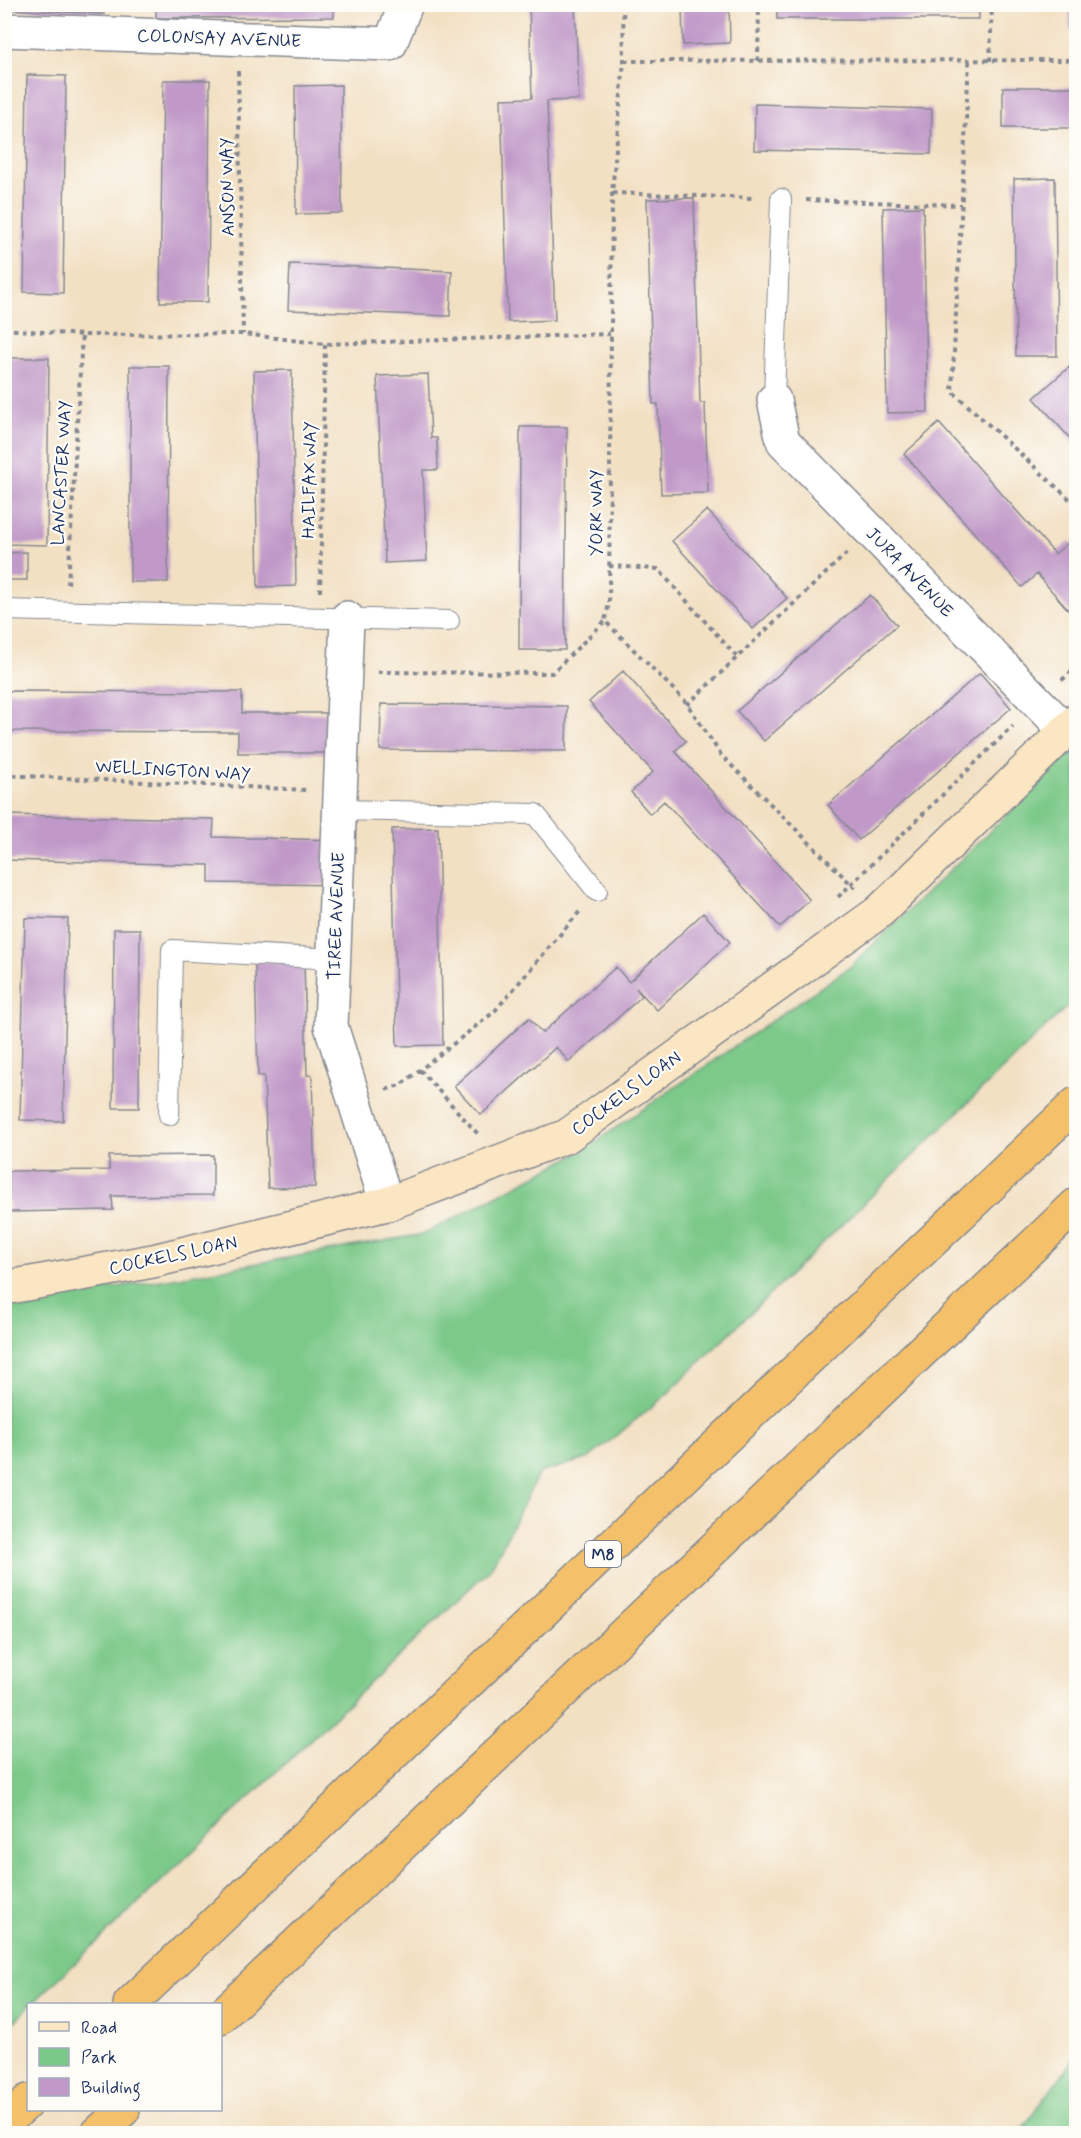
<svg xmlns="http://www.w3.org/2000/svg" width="1081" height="2138" viewBox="0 0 1081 2138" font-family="Mynerve,sans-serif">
<rect width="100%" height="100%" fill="#fdfcf7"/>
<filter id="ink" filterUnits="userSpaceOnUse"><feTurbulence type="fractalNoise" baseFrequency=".0167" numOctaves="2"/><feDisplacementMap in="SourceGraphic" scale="12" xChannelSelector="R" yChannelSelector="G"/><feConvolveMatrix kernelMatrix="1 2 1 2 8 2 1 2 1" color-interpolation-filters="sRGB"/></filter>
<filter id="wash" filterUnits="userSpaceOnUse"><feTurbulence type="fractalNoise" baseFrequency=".008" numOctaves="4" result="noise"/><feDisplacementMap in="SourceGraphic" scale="24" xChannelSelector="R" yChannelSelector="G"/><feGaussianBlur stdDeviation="1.35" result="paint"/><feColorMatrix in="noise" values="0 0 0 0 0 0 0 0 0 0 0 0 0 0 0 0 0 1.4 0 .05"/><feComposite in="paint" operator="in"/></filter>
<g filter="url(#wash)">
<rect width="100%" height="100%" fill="#f2e0c3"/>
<path fill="#7bc989" stroke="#4b7c74" stroke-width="1.5" d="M1076 748V998L666 1395 589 1458 539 1473 491 1568 32 2004H28V2008L5 2031V1304L162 1280 424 1234 582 1151 850 967Z
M1076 2056V2133H1019Z"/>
<g id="blocks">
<path fill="#c099c8" d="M4 4H104V14L4 9Z
M156 4H334V17L156 18Z
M529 4H575L579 100 547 101 555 320 508 322 501 99 532 98Z
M682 4H729L730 43 683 45Z
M777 4H979V19H777Z
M1069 4H1076V29H1070Z
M27 75 66 76 63 293 24 292Z
M163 80H210L208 302H160Z
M341 85 342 213 296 214 295 86Z
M1003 87H1076V128H1003Z
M755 104 932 109 931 154 754 150Z
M1055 178 1057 356H1016L1014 179Z
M694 198 700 403H705L708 493 661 494 658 404H653L647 199Z
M923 207 928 412 887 413 883 208Z
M290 264 452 271 450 316 288 310Z
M4 358H49L47 545 4 544Z
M130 366H169L168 582H130Z
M1069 367 1076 375V445L1034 398Z
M292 370 296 586 258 587 254 371Z
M428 374 431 438H437L438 470H423L427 561 385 563 377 376Z
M939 423 1055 554 1070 541 1076 548V619L1037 574 1022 587 904 454Z
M520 427H567L565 650H519Z
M707 510 787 598 753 629 672 541Z
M27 552V580H4V553Z
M870 595 897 625 764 741 737 711Z
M623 671 686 741 675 751 810 900 780 927 664 801 650 814 631 792 653 772 589 702Z
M980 673 1011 708 859 840 828 805Z
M5 691 242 692V713H341V753H238V732L5 731Z
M381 704 567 706 566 751 380 750Z
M4 815 214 819 213 837 336 840 335 885 209 883V865L4 860Z
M438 828 443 1045 397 1046 392 829Z
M703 913 730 942 657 1010 636 988 642 996 569 1062 556 1047 481 1115 454 1086 529 1018 542 1033 616 967 629 982Z
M25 918 68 919 63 1121 20 1120Z
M114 929H140L139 1108H113Z
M304 961 307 1075H312L315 1187 268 1188 264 1076H258L255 962Z
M213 1155V1195L112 1196 113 1210 9 1212V1171L109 1170V1156Z"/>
</g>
</g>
<g filter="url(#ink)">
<use href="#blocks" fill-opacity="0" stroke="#868890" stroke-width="1.5"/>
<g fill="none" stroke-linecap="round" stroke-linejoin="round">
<g stroke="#868890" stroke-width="22">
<path id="lane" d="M774 400 781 199
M4 610 449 621
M339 810 535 814 597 891
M169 1115 172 950 335 959"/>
</g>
<g stroke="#868890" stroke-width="36">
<path id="street" d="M4 30 390 44 406 4
M774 400 783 441 1066 731
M347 618 331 1026 387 1204"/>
</g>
<g stroke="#868890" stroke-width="36">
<path id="secondary" d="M4 1288 153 1261 387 1204 567 1136 879 912 1076 721"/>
</g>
<g stroke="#868890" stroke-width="36">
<path id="highway" d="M130 2004 1076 1104
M220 2017 1076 1205
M4 2124 28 2101
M97 2134 123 2110"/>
</g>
<path stroke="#868890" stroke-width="4" stroke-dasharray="4.5 4.5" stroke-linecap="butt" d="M623 4 624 61 612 193 609 603 605 621 686 702 721 755 856 889
M624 61 1076 60
M758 61 759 4
M969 61 952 391 1076 505
M990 61 992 4
M238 71 243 334
M612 193 754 198
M806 200 961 205
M4 329 82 335 243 334 325 344 610 334
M609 566 658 569 737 657
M68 584 82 335
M320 592 325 344
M378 672 552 673 605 621
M1062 680 1076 667
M687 705 847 553
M4 775 306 790
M838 897 1013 726
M420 1070 478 1134
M386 1090 402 1084 494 1012 581 910"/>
<use href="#lane" stroke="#fff" stroke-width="20"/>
<use href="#street" stroke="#fff" stroke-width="33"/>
<use href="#secondary" stroke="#fbe6c3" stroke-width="33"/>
<use href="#highway" stroke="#f4c16a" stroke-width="33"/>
</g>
</g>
<g text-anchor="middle" stroke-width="4.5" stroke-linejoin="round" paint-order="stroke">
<rect fill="#fdfcf7" stroke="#5f6c8c" stroke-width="1.5" x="585" y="1541" width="36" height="26" rx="4.5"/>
<g font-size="16" font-weight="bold" fill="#1b2f5e">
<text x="603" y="1560">M8</text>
</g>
<g font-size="18" fill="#1b2f5e" stroke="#fdfcf7">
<text transform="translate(219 38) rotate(2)" y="6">COLONSAY AVENUE</text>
<text transform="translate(227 187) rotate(-91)" y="6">ANSON WAY</text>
<text transform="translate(61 473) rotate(-87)" y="6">LANCASTER WAY</text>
<text transform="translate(309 480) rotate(-89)" y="6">HAILFAX WAY</text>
<text transform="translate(596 513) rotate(-90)" y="6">YORK WAY</text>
<text transform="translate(910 572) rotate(46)" y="6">JURA AVENUE</text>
<text transform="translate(173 770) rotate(3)" y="6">WELLINGTON WAY</text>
<text transform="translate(336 916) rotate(-88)" y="6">TIREE AVENUE</text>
<text transform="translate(626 1093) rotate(-36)" y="6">COCKELS LOAN</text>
<text transform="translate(173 1255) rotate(-12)" y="6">COCKELS LOAN</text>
</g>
</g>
<rect width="1081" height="2138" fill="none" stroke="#fdfcf7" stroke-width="24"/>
<rect x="27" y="2003" width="195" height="108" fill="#fdfcf7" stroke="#a3aaba" stroke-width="1.5"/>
<rect x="39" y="2022" width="30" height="9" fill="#fbe6c3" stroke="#a3aaba" stroke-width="1.5"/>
<text x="81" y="2033" font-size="18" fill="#1b2f5e">Road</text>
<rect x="39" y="2048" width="30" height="18" fill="#7bc989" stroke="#a3aaba" stroke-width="1.5"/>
<text x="81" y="2063" font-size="18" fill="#1b2f5e">Park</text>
<rect x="39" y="2078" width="30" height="18" fill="#c099c8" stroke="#a3aaba" stroke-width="1.5"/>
<text x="81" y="2093" font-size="18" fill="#1b2f5e">Building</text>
</svg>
